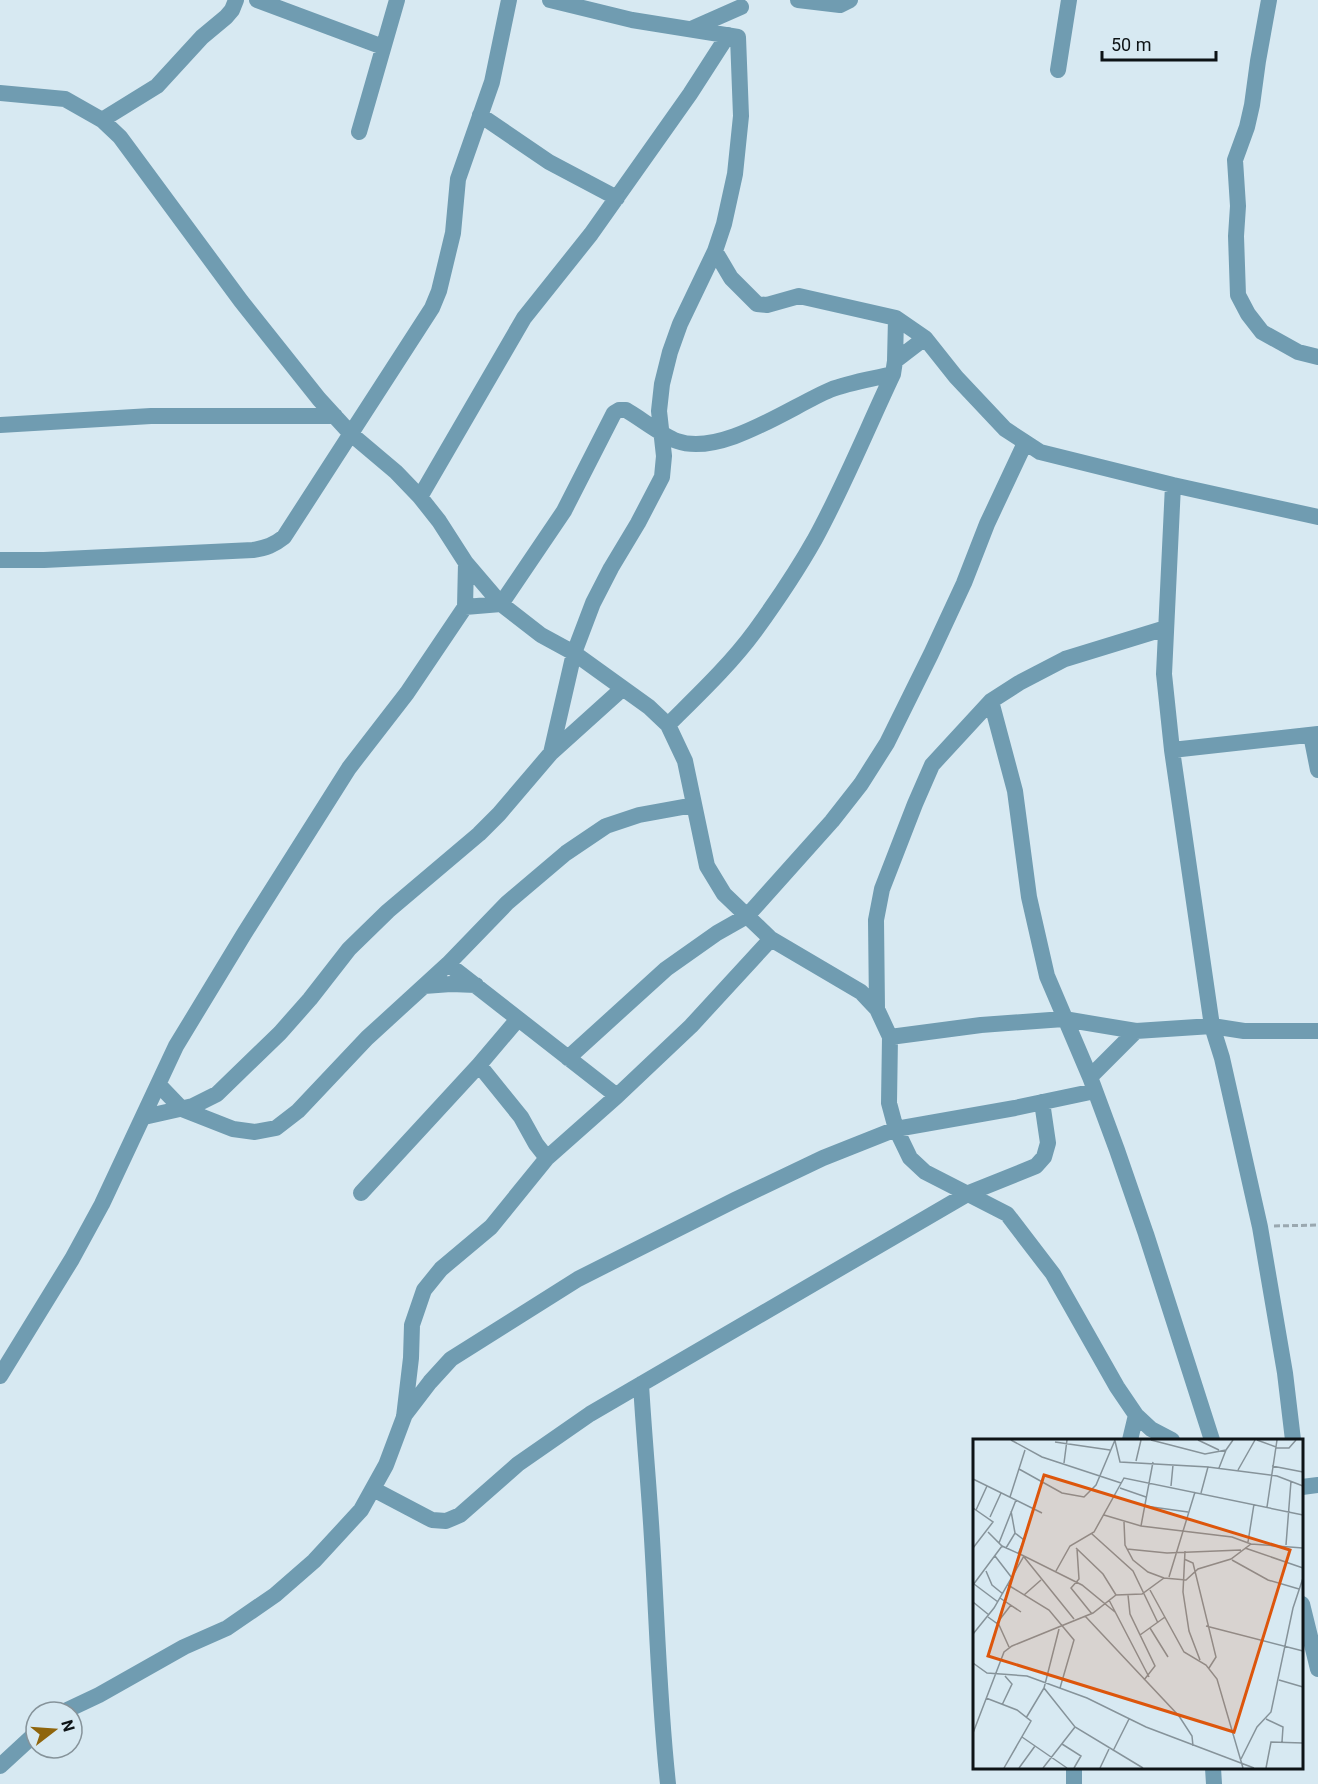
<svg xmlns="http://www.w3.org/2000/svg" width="1318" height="1784" viewBox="0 0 1318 1784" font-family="Roboto,sans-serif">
<rect width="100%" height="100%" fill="#d7e9f2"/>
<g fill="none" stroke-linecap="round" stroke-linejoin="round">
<path stroke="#9aa8b0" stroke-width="3" stroke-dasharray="6 3" stroke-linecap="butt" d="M1274 1226 1318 1225"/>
<path stroke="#709cb1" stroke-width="16" d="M257 0 383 47
M550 0 632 20 738 37 741 116 735 174 724 224 715 251 680 324 670 352 662 384 659 411 664 456 662 477 638 523 611 568 593 603 574 653 551 753
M798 0 840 5 850 0
M1269 0 1258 61 1252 105 1247 127 1235 160 1238 206 1236 236 1238 295 1248 314 1262 332 1298 352 1318 357
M691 29 741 7
M1058 70 1069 0
M0 93 65 99 102 120 120 137 241 301 319 399 351 434 396 472 420 497 439 521 466 563 501 604 541 635 574 653 649 707 668 725 685 761 707 866 724 894 771 939 861 992 877 1009 890 1037 889 1103 896 1129 910 1158 925 1172 1007 1214 1053 1274 1117 1387 1136 1415 1151 1429 1172 1440
M480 115 549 162 617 198
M102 120 157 86 202 37 226 17 232 10 236 0
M359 132 397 0
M715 251 731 278 757 304 767 305 799 296 896 318 925 338 956 377 1005 429 1040 452 1173 485 1318 517
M895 361 925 338
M0 425 151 416H335
M1173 485 1164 674 1172 750 1212 1026 1222 1058 1260 1227 1285 1373 1293 1440
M420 497 524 318 591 234 690 94 728 35
M0 560H44L253 550C266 548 274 545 284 537L432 308 439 291 453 233 458 179 492 82 509 0
M465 607 501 604 564 511 614 413 619 410H626C640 418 663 436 677 441 721 457 790 407 830 390 850 382 873 379 893 374
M991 701 1015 791 1029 897 1047 976 1090 1077 1117 1150 1146 1234 1212 1440
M668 725C698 695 730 665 755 631 776 602 797 571 815 539 844 486 867 429 893 374L895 361 896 318
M1311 735 1318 770
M1172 750 1318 734
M448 964 617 1096
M424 986 451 984 476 985
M877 1009 876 920 882 889 915 804 932 765 991 701 1019 683 1065 659 1166 628
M890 1037 981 1025 1064 1019 1136 1031 1212 1026 1244 1031H1318
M568 1058 666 969 717 933 747 916 832 821 861 784 887 743 931 654 964 583 987 524 1025 443
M479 1065 521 1117 536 1144 547 1158
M1090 1077 1136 1031
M159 1085 182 1109 233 1129 255 1132 276 1128 298 1111 367 1038 448 964 507 903 566 853 606 826 639 815 694 805
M144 1117 193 1106 217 1094 280 1033 310 999 349 949 388 911 479 834 499 814 551 753 622 689
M361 1193 479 1065 518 1019
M0 1376 72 1259 102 1204 176 1046 244 934 349 768 407 693 465 607 466 563
M641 1384C644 1436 649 1487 652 1539 657 1620 659 1702 668 1784
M404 1416 430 1382 451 1359 578 1279 735 1200 823 1158 896 1129 1015 1108 1095 1091
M1130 1440 1136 1415
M1302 1487 1318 1485
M373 1489 432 1520 446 1521 460 1515 518 1464 590 1414 969 1193 1036 1166 1044 1157 1048 1143 1042 1102
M1302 1604 1318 1669
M63 1712 99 1695 184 1647 227 1628 275 1595 314 1561 361 1510 386 1465 404 1417 411 1358 412 1325 424 1290 441 1269 491 1227 547 1158 617 1096 691 1026 771 939
M0 1766 36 1733
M1074 1768V1784
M1213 1768 1214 1784"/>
</g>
<g transform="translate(973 1439)">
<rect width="330" height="330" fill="#d7e9f2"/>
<path fill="none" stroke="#86939a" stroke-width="1.5" d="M38 1 69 18 148 44M178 1 232 15 253 11 260 1M225 1 246 11M284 1 303 8M142 2 147 23 235 28 228 54M82 3 137 11M303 9H316L323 1M163 22 168 1M91 24 94 1M299 27 330 33M235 28 304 37 330 47M246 29 253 11M46 30 89 54 111 58 123 46 142 1M265 31 282 1M0 40 69 74M198 47 200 26M147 49 173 58M37 58 52 11M172 67 215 73M294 68 304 1M0 69 20 83 0 109M3 71 14 47M38 72 42 94M131 76 168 87 259 98 278 105M17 78 28 54M151 83 152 106 160 121 175 133 191 139M168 87 180 23M15 93 29 107 51 117M119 95 160 132 185 184M275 103 281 65M26 104 43 61M313 106 318 42M33 109 42 94 51 101 45 115M103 109 130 135 143 156M272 109 330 129M104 110 106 140 98 149 119 175M154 110 194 114 268 111M212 112 210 153 216 192 227 221M22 117 39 139M51 118 101 180M211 120 220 124 243 218 236 229M259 121 295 141 326 150M13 132 19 146 30 155M83 132 97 107 121 93 151 39 330 76M196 138 222 53M1 145 25 163M0 146 29 107M35 146 76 171 101 201 87 249M177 151 211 213 233 226 244 240 270 329M51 156 68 141M155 156 157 175 182 227 171 241M27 159 48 173M136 161 176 238M0 163 16 176M112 177 206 277 219 297 220 307M15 178 26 186 36 208M24 184 38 166M233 187 330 212M177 189 195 218M86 190 71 249 102 288 170 329M0 195 21 169 51 117 109 146 142 173M167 196 192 178M0 224 14 234 54 237 114 259 173 288 281 329M306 241 330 248M13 259 44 271 58 282 31 329M29 266 39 245 32 237M53 279 71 249M293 280 310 288 309 303M0 294 31 213 39 207 120 174 143 156 169 155 191 139 213 141 225 130 258 120 278 105 330 109M49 298 94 329M89 305 108 317 101 329M140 312 156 280M268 320 284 288 298 273 320 169 330 139M46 329 62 307M70 329 102 288M127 329 136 310M293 329 298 303 330 304"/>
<path fill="#dd560c" fill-opacity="0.15" stroke="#dd560c" stroke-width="3" d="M71 36 317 111 261 293 15 217Z"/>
<rect width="330" height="330" fill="none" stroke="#0d1316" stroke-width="3"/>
</g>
<g transform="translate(54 1730) rotate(73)"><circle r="28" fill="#d7e9f2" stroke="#86939a" stroke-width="1.5"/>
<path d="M0-4.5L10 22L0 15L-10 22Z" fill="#8f650c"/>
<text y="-9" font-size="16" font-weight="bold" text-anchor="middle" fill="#0d1316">N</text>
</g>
<path d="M1102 51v9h114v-9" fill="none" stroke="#0d1316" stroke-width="3"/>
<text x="1111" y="51" font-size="18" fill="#0d1316" stroke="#d7e9f2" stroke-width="4.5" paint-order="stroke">50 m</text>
</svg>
